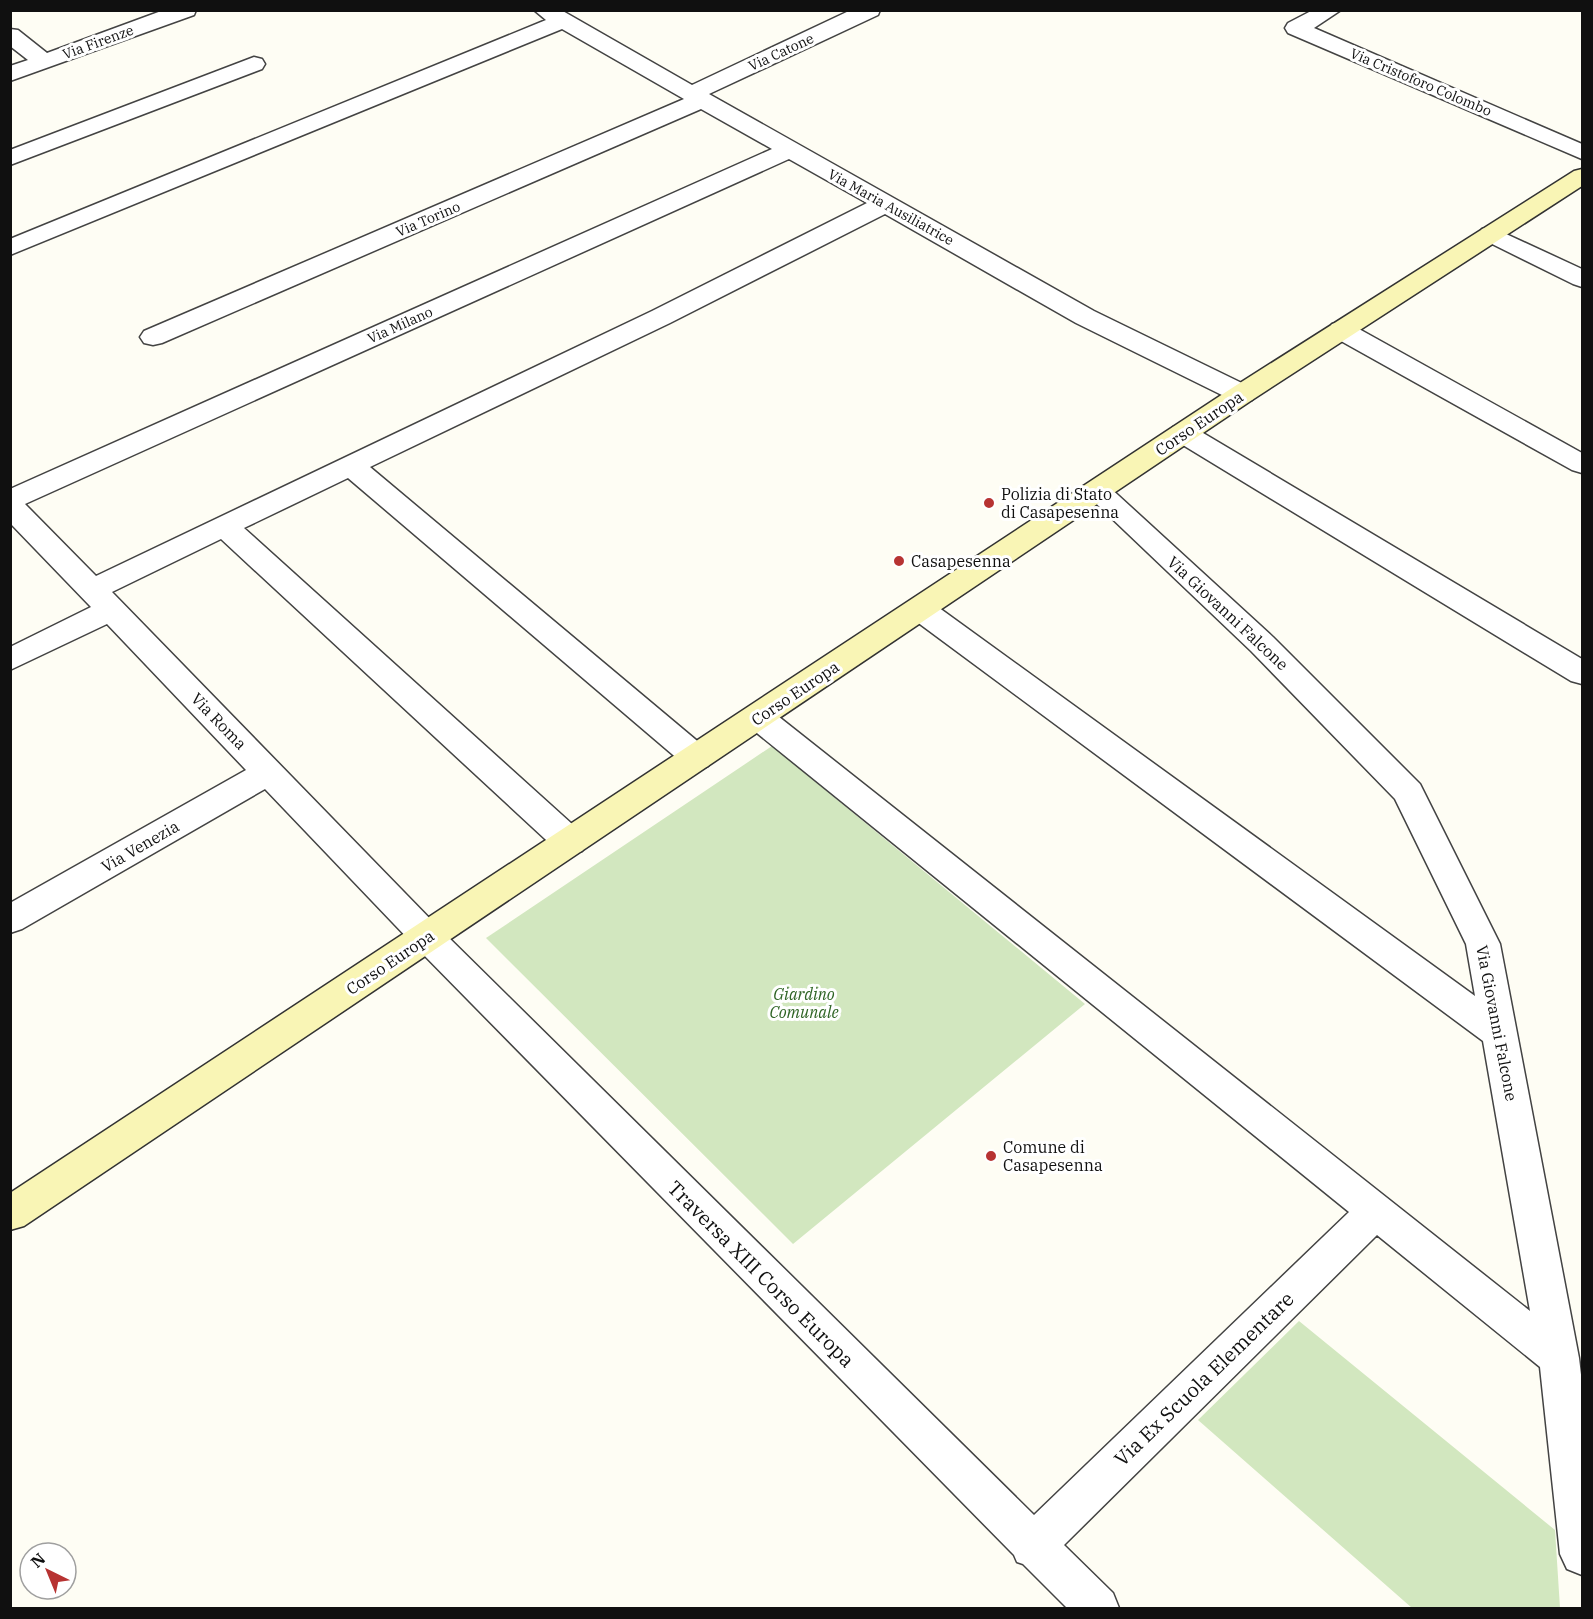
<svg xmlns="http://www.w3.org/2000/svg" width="1593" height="1619" viewBox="0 0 1593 1619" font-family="'IBM Plex Serif',serif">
<rect width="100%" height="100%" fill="#fefdf4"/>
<path fill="#d2e7bf" d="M772 746 1085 1004 793 1244 486 938Z
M1299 1321 1555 1530 1560 1608H1412L1198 1420Z"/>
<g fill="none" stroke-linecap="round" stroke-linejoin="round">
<g stroke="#434343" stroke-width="3">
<path id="street" d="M164 10H196L194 15 10 81V66L28 60 10 46V29L18 30 47 53Z
M534 10H561L692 85 851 10H880L878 15 709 94 1094 311 1252 388 1256 394 1252 400 1242 402 1232 400 1076 323 885 214 670 323 370 467 708 750 713 758 708 766 697 770 686 766 348 478 244 528 582 833 587 842 582 851 570 854 558 851 221 539 112 592 439 928 1034 1515 1349 1212 747 725 742 717 747 709 758 706 769 709 1530 1311 1483 1041 909 616 905 609 909 602 920 599 931 602 1475 996 1466 944 1395 799 1251 651 1083 491 1087 485 1097 482 1107 485 1273 637 1420 784 1500 944 1579 1358 1582 1383V1575L1567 1569 1560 1554 1540 1367 1377 1235 1064 1545 1113 1593 1119 1608H1067L1023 1564 1017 1562 1014 1555 415 946 265 789 22 929 10 933V903L246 770 107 624 10 670V647L91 607 10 523V489L772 149 701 109 162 343 153 345 144 343 140 337 144 331 684 99 562 29 10 255V239L546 20ZM789 159 867 203 652 311 96 576 25 504Z
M1313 10H1341L1314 28 1582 144V159L1288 33 1285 28 1288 23Z
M254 57 262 59 265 64 262 69 10 165V150Z
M1491 227 1582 269V287L1573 284 1482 239 1479 234 1482 229Z
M1341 322 1350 324 1582 453V473L1572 470 1332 336 1328 330 1332 324Z
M1183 425 1193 427 1582 659V684L1571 681 1173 439 1169 433 1173 427Z"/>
</g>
<g stroke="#323232" stroke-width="3">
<path id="secondary" d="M1582 169V186L1252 400 24 1226 10 1230V1193L1232 388 1574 171Z"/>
</g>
<use href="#street" fill="#fff" fill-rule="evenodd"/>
<use href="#secondary" fill="#f9f5b5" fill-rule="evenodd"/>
</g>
<g fill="#b73332" stroke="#fff" stroke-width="2">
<circle cx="989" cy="503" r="6"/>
<circle cx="899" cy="561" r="6"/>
<circle cx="991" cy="1156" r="6"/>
</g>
<g text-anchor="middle" stroke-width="6" stroke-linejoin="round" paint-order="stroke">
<g font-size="14" fill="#101010" stroke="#fff">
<text transform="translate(98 42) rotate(-20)" y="5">Via Firenze</text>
<text transform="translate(781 52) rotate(-25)" y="5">Via Catone</text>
<text transform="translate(1421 82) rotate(23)" y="5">Via Cristoforo Colombo</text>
<text transform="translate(891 207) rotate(29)" y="5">Via Maria Ausiliatrice</text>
<text transform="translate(428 219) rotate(-23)" y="5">Via Torino</text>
<text transform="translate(400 325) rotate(-24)" y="5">Via Milano</text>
</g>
<g font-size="16" fill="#101010" stroke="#fff">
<text transform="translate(1199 423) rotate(-34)" y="6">Corso Europa</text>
<text transform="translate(1228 613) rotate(43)" y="6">Via Giovanni Falcone</text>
<text transform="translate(795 693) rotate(-34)" y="6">Corso Europa</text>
<text transform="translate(219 721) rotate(46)" y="6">Via Roma</text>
<text transform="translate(140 846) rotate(-30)" y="6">Via Venezia</text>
<text transform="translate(390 962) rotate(-34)" y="6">Corso Europa</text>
<text transform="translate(1497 1023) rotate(79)" y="6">Via Giovanni Falcone</text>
</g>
<g font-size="16" fill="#101010" stroke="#fff" text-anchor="start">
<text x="1001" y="500">Polizia di Stato<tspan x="1001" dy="18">di Casapesenna</tspan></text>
<text x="911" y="567">Casapesenna</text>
<text x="1003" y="1153">Comune di<tspan x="1003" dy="18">Casapesenna</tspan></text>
</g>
<g font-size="16" font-style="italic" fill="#2e6424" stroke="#fff">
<text x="804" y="1000">Giardino<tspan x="804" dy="18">Comunale</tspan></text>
</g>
<g font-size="20" fill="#101010" stroke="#fff">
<text transform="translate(761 1274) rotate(45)" y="7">Traversa XIII Corso Europa</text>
<text transform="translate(1204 1379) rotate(-44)" y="7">Via Ex Scuola Elementare</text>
</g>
</g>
<rect width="1593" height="1619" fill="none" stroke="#101010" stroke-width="24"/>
<g transform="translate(48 1571) rotate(317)"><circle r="28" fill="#ffffff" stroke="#9f9f9f" stroke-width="1.5"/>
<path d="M0-4.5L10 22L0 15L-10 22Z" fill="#b73332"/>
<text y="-9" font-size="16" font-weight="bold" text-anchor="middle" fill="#101010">N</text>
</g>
</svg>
